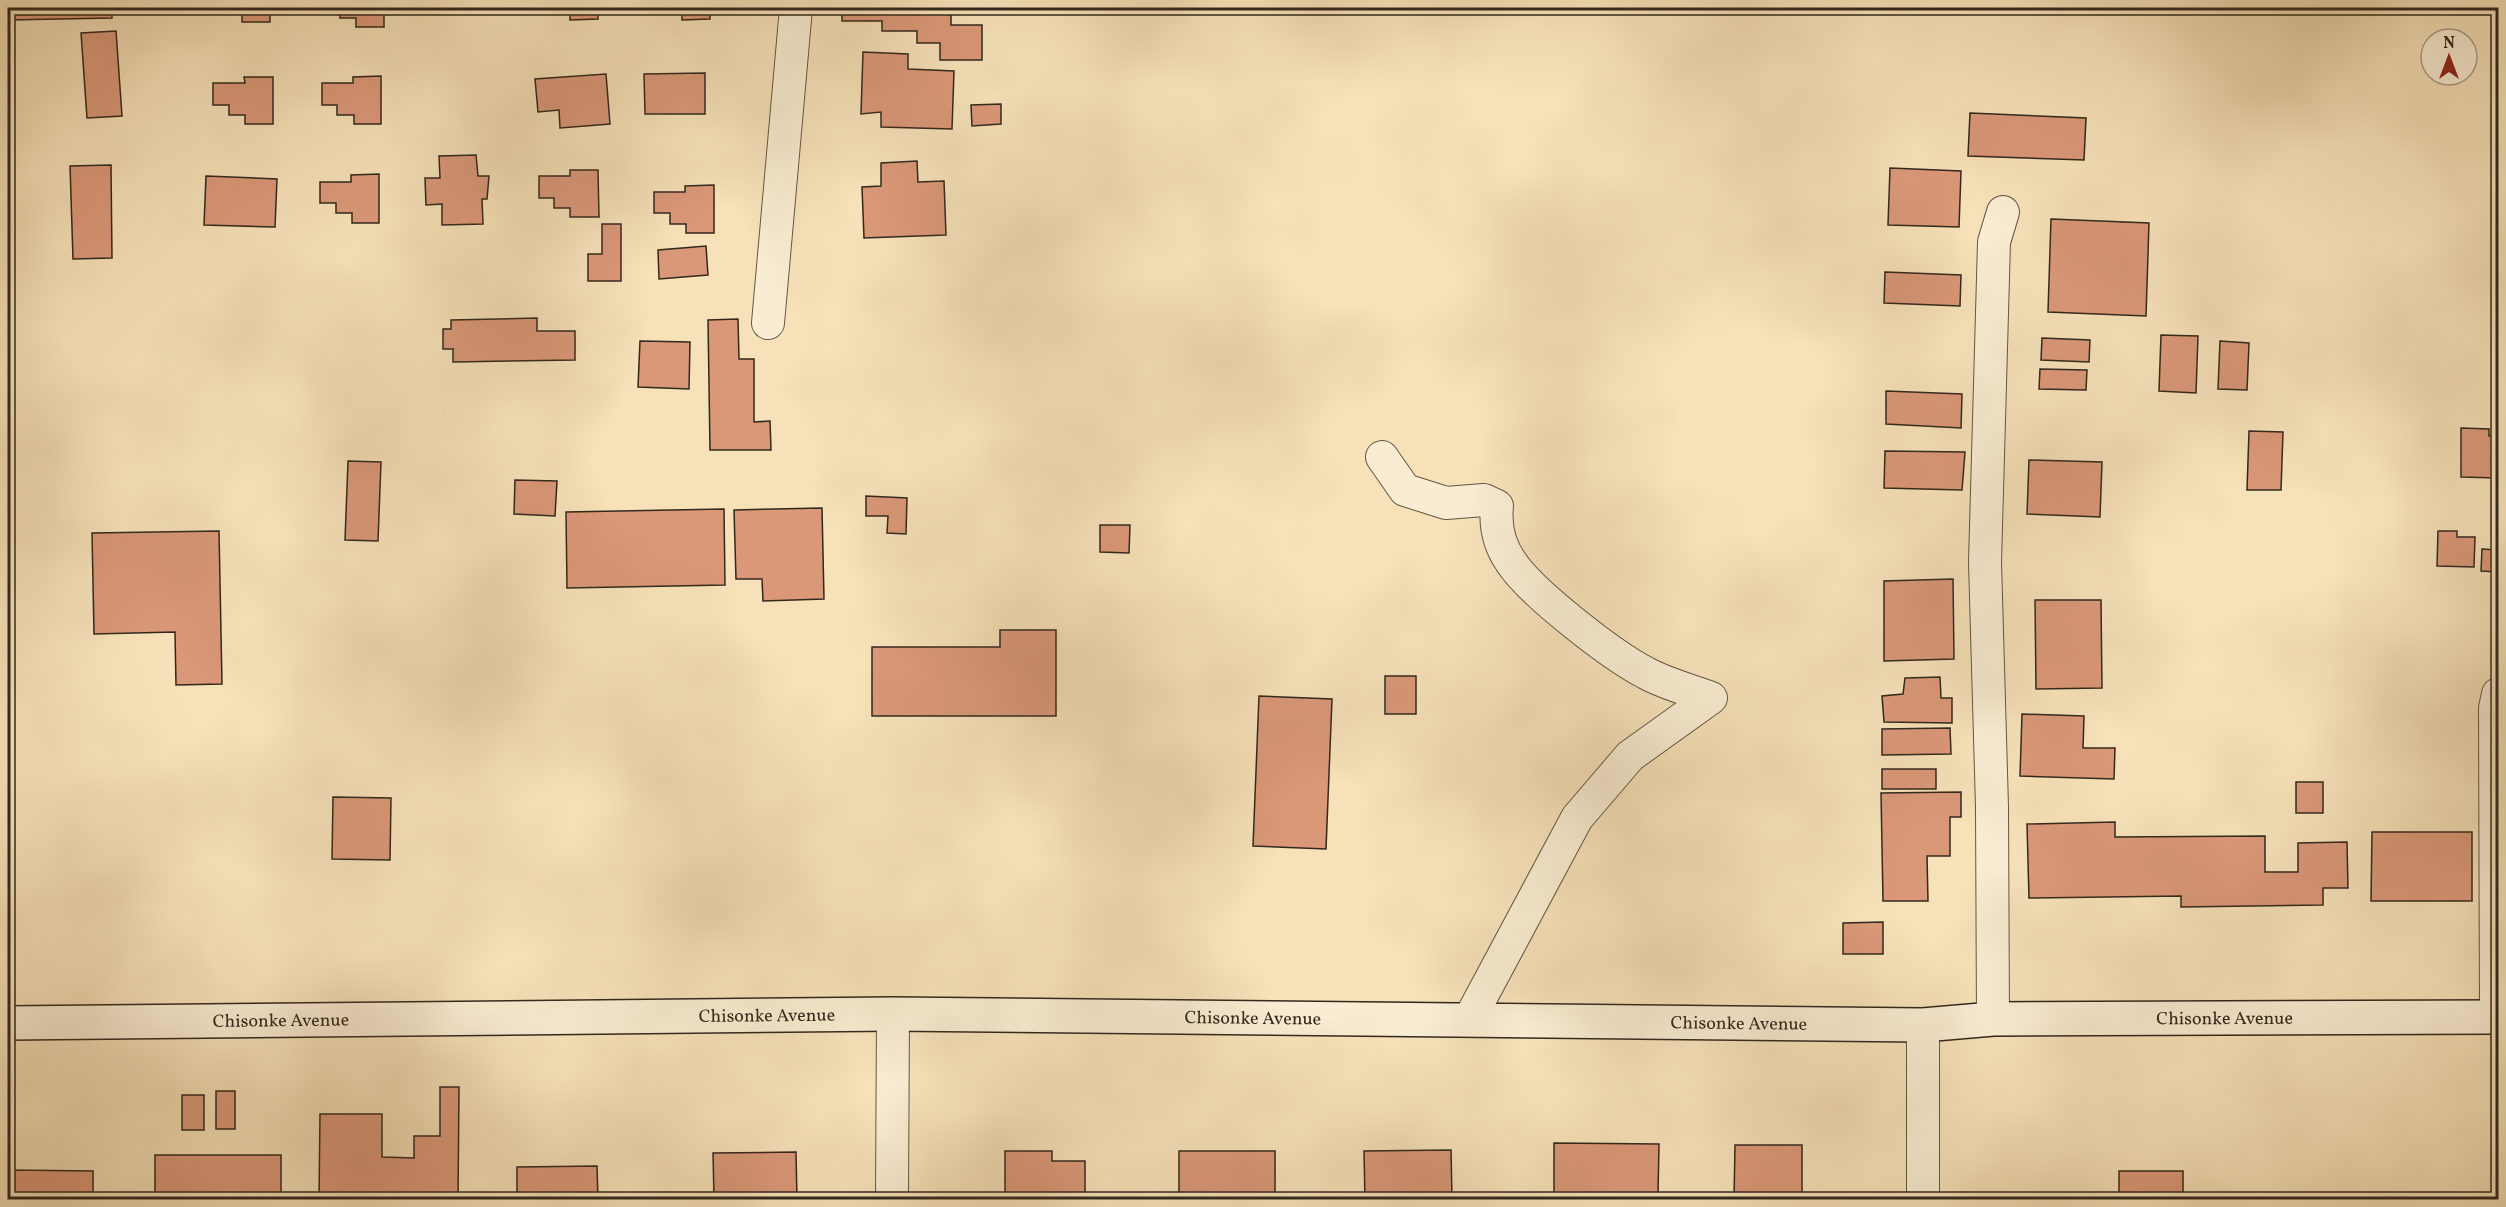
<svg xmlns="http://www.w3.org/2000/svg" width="2506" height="1207" viewBox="0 0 2506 1207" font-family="Vollkorn,serif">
<rect width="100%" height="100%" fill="#f6e1b9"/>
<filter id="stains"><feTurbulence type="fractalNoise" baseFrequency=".00333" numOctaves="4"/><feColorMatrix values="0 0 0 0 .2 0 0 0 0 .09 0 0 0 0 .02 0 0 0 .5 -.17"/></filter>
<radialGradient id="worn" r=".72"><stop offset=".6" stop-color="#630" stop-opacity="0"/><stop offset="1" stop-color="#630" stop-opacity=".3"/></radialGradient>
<path fill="#da9879" stroke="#32281c" stroke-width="1.5" d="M8 8H112V18L8 20Z
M226 8H270V22H242V13H226Z
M340 8H384V27H356V18H340Z
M554 8H598V19L570 20V10H554Z
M667 8H710V19L682 20V10L667 11Z
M842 8H951V25H982V60H940V43H917V31H882V21H842Z
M8 31H10L11 103H8Z
M116 31 122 116 87 118 81 33Z
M863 52 908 54V69L954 71 952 129 881 127V112L861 114Z
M705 73V114H645L644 74Z
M606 74 610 124 560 128 559 110 538 112 535 79Z
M381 76V124H354V115H337V105H322V83H353V77Z
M244 77H273V124H245V115H229V105H213V83H245Z
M1001 104V124L972 126 971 105Z
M1970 113 2086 118 2084 160 1968 156Z
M2496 138H2498V163H2496Z
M476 155 478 176H489L487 199H482L483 224 442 225V204L426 205 425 178H440L439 156Z
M917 161 918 182 944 181 946 235 864 238 862 187 881 186V163Z
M111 165 112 258 73 259 70 166Z
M1890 168 1961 171 1959 227 1888 225Z
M570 170H598L599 217H570V208H554V198H539V176H570Z
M379 174V223H352V213H336V203H320V182H351V175Z
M206 176 277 179 275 227 204 225Z
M714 185V233H686V224H670V213H654V192H685V186Z
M2051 219 2149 223 2146 316 2048 312Z
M602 224H621V281H588V254H602Z
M706 246 708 275 659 279 658 250Z
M1885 272 1961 275 1960 306 1884 303Z
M537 318V331H575V360L453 362V349H443V329H451V320Z
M738 319 739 359H754V422L770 421 771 450H710L708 320Z
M2161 335 2198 336 2196 393 2159 391Z
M2042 338 2090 340 2089 362 2041 360Z
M640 341 690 342 689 389 638 387Z
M2220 341 2249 343 2247 390 2218 389Z
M2040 369 2087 370 2086 390 2039 389Z
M1886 391 1962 394 1961 428 1886 424Z
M2461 428 2489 429V436H2498V478L2461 477Z
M2249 431 2283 432 2281 490H2247Z
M1885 451 1965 452 1962 490 1884 488Z
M2029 460 2102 462 2100 517 2027 514Z
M348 461 381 462 378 541 345 540Z
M515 480 557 481 555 516 514 514Z
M866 496 907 498 906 534 887 533 888 516H866Z
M822 508 824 599 763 601 762 579H736L734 510Z
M724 509 725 585 567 588 566 512Z
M1100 525H1130L1129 553 1100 552Z
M219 531 222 684 176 685 175 632 94 634 92 533Z
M2438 531H2457V537H2475L2474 567 2437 566Z
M2482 549 2498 550V572L2481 571Z
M1953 579 1954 659 1884 661V581Z
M2035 600H2101L2102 688 2036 689Z
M1000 630H1056V716H872V647H1000Z
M1385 676H1416V714H1385Z
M1940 677 1941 698H1952V723L1884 722 1882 696 1903 694 1905 678Z
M1259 696 1332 699 1326 849 1253 846Z
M2022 714 2084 716 2083 748H2115L2114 779 2020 776Z
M1950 728 1951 754 1882 755V729Z
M1882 769H1936V789H1882Z
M2296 782H2323V813H2296Z
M1961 792V817H1950V856H1927L1928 901H1883L1881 793Z
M333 797 391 798 390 860 332 859Z
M2115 822V837L2265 836V872H2298V843L2347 842 2348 888H2323V905L2181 907V896L2029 898 2027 824Z
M2372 832H2472V901H2371Z
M1883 922V954H1843V923Z
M440 1087H459L458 1200H319L320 1114H382V1157L414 1158V1136H440Z
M216 1091H235V1129H216Z
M182 1095H204V1130H182Z
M1554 1143 1659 1144 1658 1195H1636V1200H1554Z
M1735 1145H1802V1200H1734Z
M1451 1150 1452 1200H1365L1364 1151Z
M1005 1151H1052V1161H1085V1195H1052V1200H1005Z
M1179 1151H1275V1200H1179Z
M796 1152 797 1200 714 1197 713 1153Z
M155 1155H281V1200H155Z
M597 1166 598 1200H517V1167Z
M8 1170 93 1171V1200H8Z
M2119 1171H2183V1200H2119Z"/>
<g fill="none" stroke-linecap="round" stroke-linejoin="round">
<g stroke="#635643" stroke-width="34">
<path id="street" d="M768 323 796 8
M1382 457 1405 490 1446 503 1484 500 1497 506C1495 525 1499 545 1511 562 1531 593 1613 656 1646 673 1666 684 1690 690 1711 698L1630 756 1577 818 1469 1020
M2496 1017 2495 708 2498 694
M1993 1019 1992 807 1985 562 1994 242 2003 212
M1923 1025V1200
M892 1200 893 1014"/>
</g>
<g stroke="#32281c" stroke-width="36">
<g id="secondary">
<path id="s1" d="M8 1023 893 1014 1923 1025 1993 1019 2498 1017"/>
</g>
</g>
<use href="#street" stroke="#f9ecd2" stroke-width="32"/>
<use href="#secondary" stroke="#f9ecd2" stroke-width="33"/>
</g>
<g text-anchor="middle" stroke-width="5" stroke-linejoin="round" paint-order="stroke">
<g font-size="18" fill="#32281c" stroke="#f9ecd2">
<text dy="6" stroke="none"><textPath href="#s1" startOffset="759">Chisonke Avenue</textPath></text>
<text dy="6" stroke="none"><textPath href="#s1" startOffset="1245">Chisonke Avenue</textPath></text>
<text dy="6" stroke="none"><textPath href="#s1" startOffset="2217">Chisonke Avenue</textPath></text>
<text dy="6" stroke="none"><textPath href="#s1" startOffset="273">Chisonke Avenue</textPath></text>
<text dy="6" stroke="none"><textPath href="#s1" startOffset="1731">Chisonke Avenue</textPath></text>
</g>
</g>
<rect width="2506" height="1207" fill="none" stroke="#f6e1b9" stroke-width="30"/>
<rect x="9" y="9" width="2488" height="1189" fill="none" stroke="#32281c" stroke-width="3"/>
<rect x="15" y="15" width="2476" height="1177" fill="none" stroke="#32281c" stroke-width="1.5"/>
<g transform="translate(2449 57)"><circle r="28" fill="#f9ecd2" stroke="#a99e89" stroke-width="1.5"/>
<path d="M0-4.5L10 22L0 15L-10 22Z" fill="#8f2418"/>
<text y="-9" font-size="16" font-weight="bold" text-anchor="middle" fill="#32281c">N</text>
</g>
<rect width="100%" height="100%" filter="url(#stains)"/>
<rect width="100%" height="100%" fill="url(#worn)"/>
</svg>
